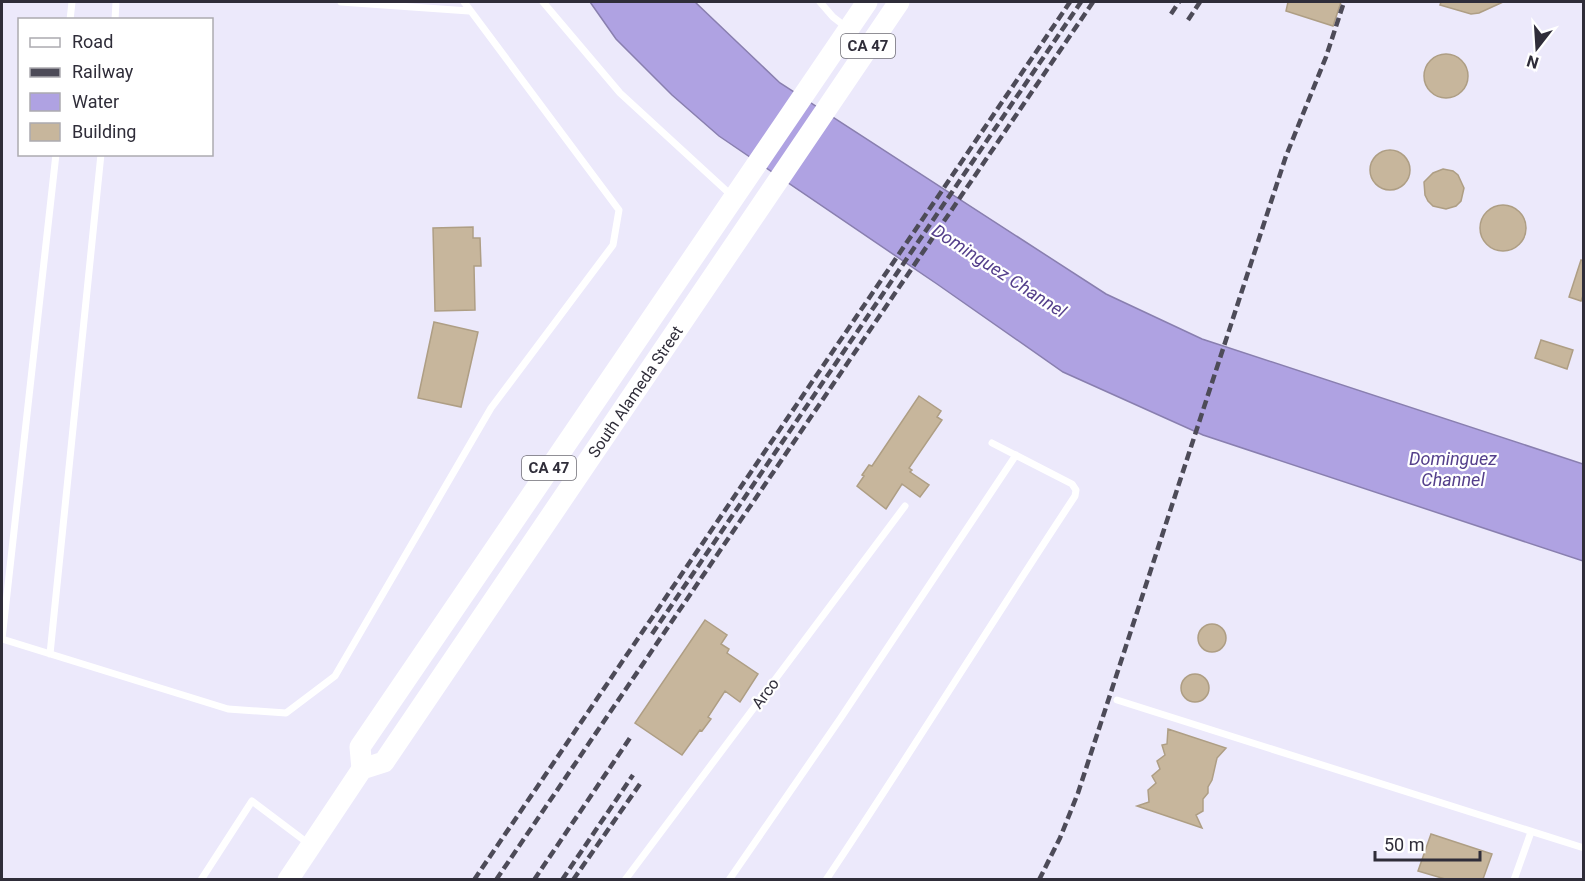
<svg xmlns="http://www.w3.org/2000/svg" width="1585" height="881" viewBox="0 0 1585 881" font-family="Roboto,sans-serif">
<rect width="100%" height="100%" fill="#ece9fb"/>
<path fill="#afa2e2" stroke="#897faf" stroke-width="1.5" d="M590 2H695L780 83 1106 294 1202 339 1583 464V561L1203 435 1063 372 937 284 719 136 672 95 616 39Z"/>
<path fill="#c7b69c" stroke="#ae9e84" stroke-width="1.5" d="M1288 2H1341L1333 26 1286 11Z
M1441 2H1503L1479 13 1471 14 1440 5Z
M1424 76a22 22 0 1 1 44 0a22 22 0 1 1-44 0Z
M1370 170a20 20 0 1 1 40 0a20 20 0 1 1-40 0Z
M1443 169 1453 171 1458 175 1464 188 1461 201 1456 206 1446 209 1433 206 1428 201 1425 195 1424 182 1433 173Z
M1480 228a23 23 0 1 1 46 0a23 23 0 1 1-46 0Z
M473 227V238H480L481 266H474L475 310 435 311 433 228Z
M1581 260 1584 261V293L1581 301 1569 297Z
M434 322 478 332 461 407 418 398Z
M1541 340 1573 350 1567 369 1535 358Z
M919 396 941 411 937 417 942 420 909 468 912 470 910 472 929 485 920 497 902 484 886 509 857 486 864 476 862 475 869 465 872 466Z
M705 620 727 635 721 644 729 649 727 653 758 674 740 702 725 691 708 717 711 719 702 731 700 730 682 755 635 723Z
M1198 638a14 14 0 1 1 28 0a14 14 0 1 1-28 0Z
M1181 688a14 14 0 1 1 28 0a14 14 0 1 1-28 0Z
M1168 729 1226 748 1217 758 1212 780 1208 787V793L1203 799V811L1196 815 1202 828 1137 806 1149 802 1148 790 1156 783 1152 776 1160 769 1157 761 1165 755 1162 745 1167 744Z
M1431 834 1492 854 1483 879H1445L1418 871Z"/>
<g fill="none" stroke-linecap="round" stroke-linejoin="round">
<path stroke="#fff" stroke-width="7" d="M341 2 469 11
M543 2 620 93 731 195
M820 2 833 17 846 27
M70 20 72 2
M115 20 116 2
M2 639 228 709 286 713 335 676 491 408 613 245 619 210 464 2
M2 639 56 154
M50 654 101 154
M1117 700 1584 848
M201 880 252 801 309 844
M625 880 905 506
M729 880 840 719 1016 455
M826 880C911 753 991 623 1075 496L1076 490 1072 484 992 443
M1514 880 1531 832"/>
<g stroke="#fff" stroke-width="21">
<path d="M362 769 360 747 867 2"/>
<path id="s1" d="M288 880 362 769 384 762 899 2"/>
</g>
<path stroke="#4d4b58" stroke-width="4.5" stroke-dasharray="9 4.5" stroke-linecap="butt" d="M1171 14 1179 2
M1188 20 1200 2
M652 634 1081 2
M474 880 1070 2
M496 880 1093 2
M534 880 632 735
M562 880 633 775
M573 880 642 781
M1039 880 1060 838 1078 793 1286 156 1326 57 1344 2"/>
</g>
<g text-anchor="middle" stroke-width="4.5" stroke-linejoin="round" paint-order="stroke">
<g fill="#fff" stroke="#6d6c74" stroke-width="1.5">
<rect x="841" y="34" width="54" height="24" rx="4.5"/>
<rect x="522" y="456" width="54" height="24" rx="4.5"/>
</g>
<g font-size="15" font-weight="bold" fill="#2f2d39">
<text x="868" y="51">CA 47</text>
<text x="549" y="473">CA 47</text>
</g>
<g font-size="16" fill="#2f2d39" stroke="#fff">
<text dy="6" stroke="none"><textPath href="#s1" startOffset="604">South Alameda Street</textPath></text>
<text transform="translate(765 693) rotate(-53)" y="6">Arco</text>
</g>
<g font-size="18" font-style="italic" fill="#543f8b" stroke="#fff">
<text transform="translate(999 271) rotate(33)" y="6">Dominguez Channel</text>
<text x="1453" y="465">Dominguez<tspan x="1453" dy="21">Channel</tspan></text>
</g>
</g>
<rect width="1585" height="881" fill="none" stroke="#2f2d39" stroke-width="6"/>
<rect x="18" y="18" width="195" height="138" fill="#ffffff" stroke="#acabb0" stroke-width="1.5"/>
<rect x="30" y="38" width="30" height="9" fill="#ffffff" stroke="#acabb0" stroke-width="1.5"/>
<text x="72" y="48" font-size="18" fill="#2f2d39">Road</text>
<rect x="30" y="68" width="30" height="9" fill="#4d4b58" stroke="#acabb0" stroke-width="1.5"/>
<text x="72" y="78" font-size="18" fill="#2f2d39">Railway</text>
<rect x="30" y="93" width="30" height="18" fill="#afa2e2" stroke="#acabb0" stroke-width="1.5"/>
<text x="72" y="108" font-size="18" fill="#2f2d39">Water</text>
<rect x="30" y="123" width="30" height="18" fill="#c7b69c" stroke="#acabb0" stroke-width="1.5"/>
<text x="72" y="138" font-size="18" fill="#2f2d39">Building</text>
<g transform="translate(1537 48) rotate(197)" stroke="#ffffff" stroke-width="4.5" paint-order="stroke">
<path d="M0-4.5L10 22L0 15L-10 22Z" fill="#2f2d39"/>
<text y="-9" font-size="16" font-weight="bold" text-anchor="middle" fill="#2f2d39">N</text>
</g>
<path d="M1375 851v9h105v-9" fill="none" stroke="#2f2d39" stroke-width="3"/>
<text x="1384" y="851" font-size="18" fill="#2f2d39" stroke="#ffffff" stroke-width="4.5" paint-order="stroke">50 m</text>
</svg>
